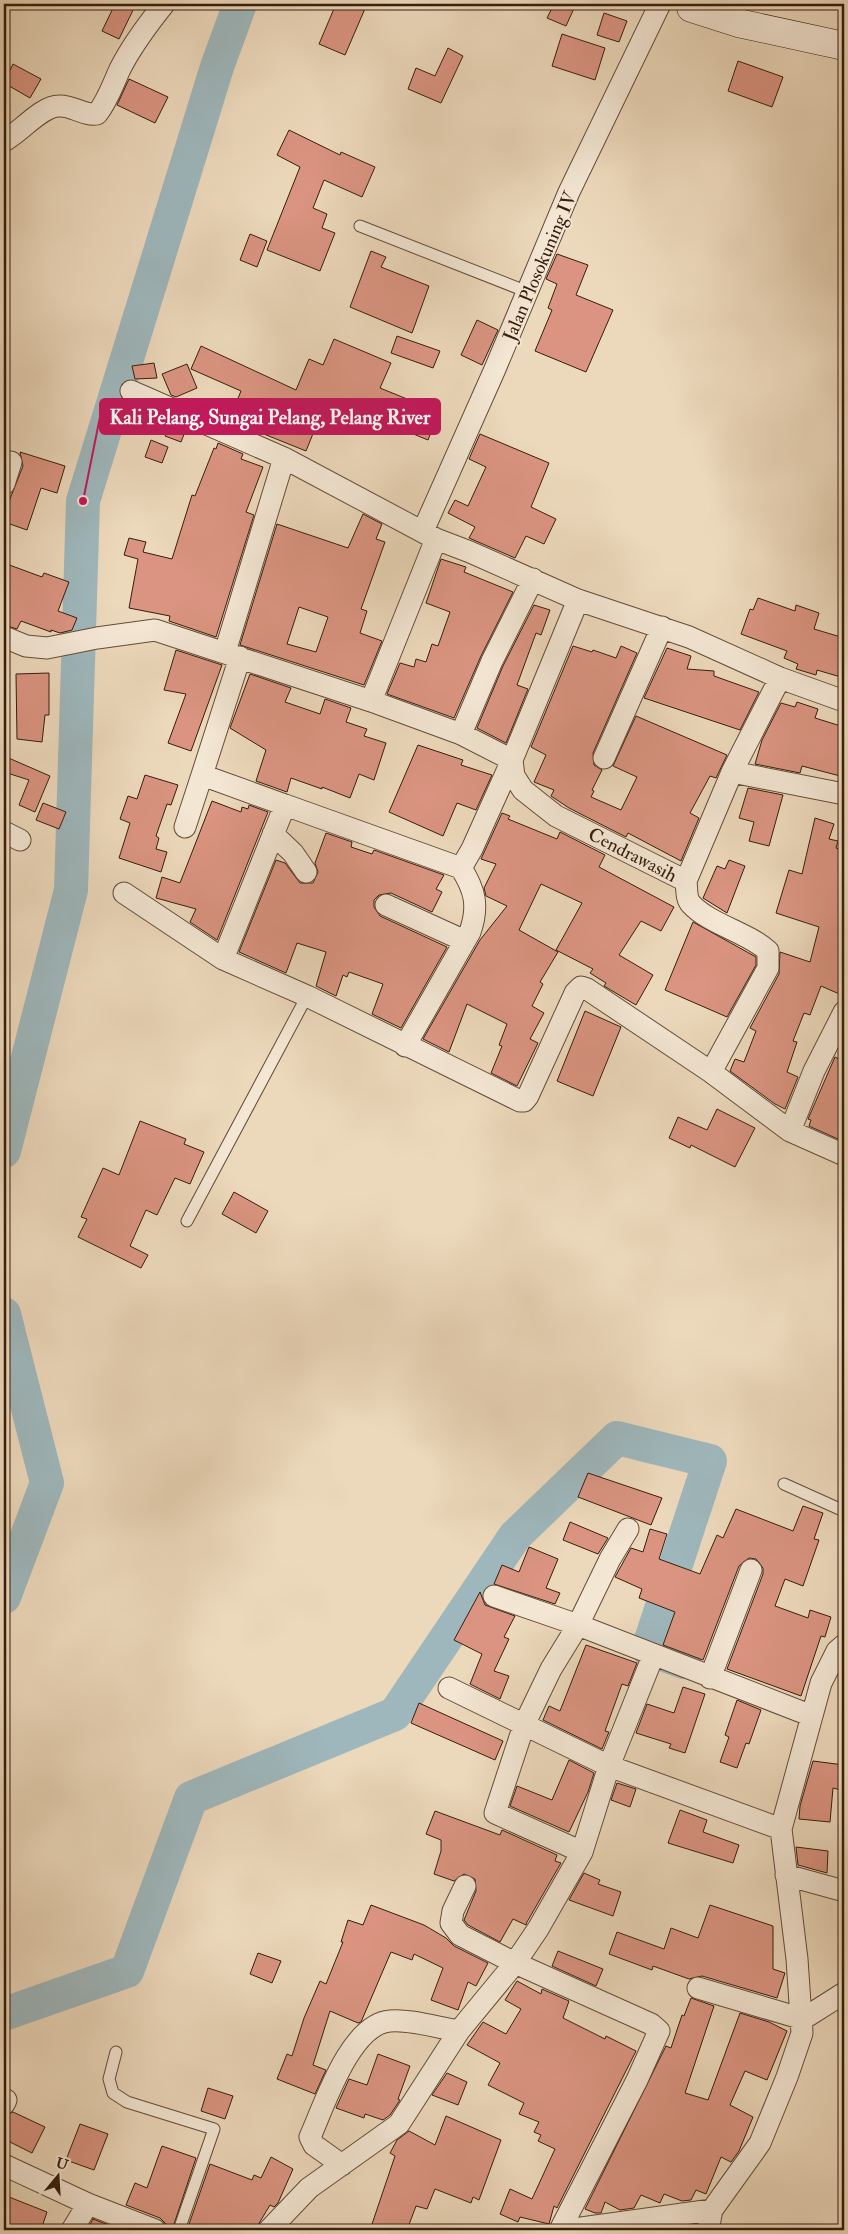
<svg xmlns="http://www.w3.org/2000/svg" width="848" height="2234" viewBox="0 0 848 2234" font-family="'IM FELL Double Pica',serif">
<rect width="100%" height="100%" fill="#ecd8bb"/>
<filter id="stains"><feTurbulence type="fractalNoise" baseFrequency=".004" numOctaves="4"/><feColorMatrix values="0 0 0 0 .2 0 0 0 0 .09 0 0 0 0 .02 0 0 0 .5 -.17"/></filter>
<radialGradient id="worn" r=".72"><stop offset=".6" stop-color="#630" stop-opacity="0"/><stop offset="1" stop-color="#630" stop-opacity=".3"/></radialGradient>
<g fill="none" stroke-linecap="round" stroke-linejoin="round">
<path stroke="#9eb7bc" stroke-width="34" d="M4 1151 71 890 83 501 217 67 240 4
M4 1314 47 1483 4 1597
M4 2014 127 1971 191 1798 395 1714 515 1536 617 1438 710 1461 648 1649 684 1662"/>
</g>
<path fill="#da9481" stroke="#361e0c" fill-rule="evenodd" d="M115 4H136L119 39 102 31Z
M336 4H367L345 55 319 44Z
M554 4H576L566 26 547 18Z
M604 13 627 21 619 42 597 35Z
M562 34 605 48 595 80 552 66Z
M448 48 463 56 441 103 408 89 416 68 435 76Z
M738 61 783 77 772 107 728 91Z
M13 64 41 79 30 98 4 83Z
M129 79 168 97 155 123 117 105Z
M289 130 340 155 341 152 375 167 362 197 324 180 313 208 327 214 322 228 335 233 320 271 267 250 300 167 277 155Z
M250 234 267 241 257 267 240 260Z
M371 251 386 257 381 267 429 286 412 333 350 307Z
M557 254 588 265 576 295 613 310 586 372 535 351 552 310 548 308 557 284 546 279Z
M477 320 498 330 482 365 461 355Z
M397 336 440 351 433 368 391 353Z
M334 339 391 363 380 388 439 412 428 440 327 399 306 451 229 420 241 391 191 369 201 346 296 390 309 359 323 365Z
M154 363 157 378 135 379 132 366Z
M187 364 197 388 176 397 171 395 162 374Z
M171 422 186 429 181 442 165 436Z
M480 434 549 463 531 507 556 519 544 544 526 536 515 558 469 538 475 527 448 513 455 500 468 506 486 467 469 459Z
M151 440 168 447 162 463 145 457Z
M218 443 243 454 241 459 263 467 246 512 254 515 216 637 169 621 170 616 129 608 138 559 124 555 129 538 146 542 143 552 172 559 192 495 195 496 214 448 216 449Z
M20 452 65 466 57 493 41 488 27 530 4 522V514L23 466Z
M363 514 382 524 376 539 385 542 361 609 367 611 360 633 382 641 364 685 240 645 277 524 348 548ZM299 607 328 617 316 652 287 644Z
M441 559 466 567 464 572 513 592 481 656 454 718 387 694 400 663 414 667 416 659 426 662 432 644 438 646 450 612 426 603Z
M4 563 42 577 44 573 69 582 58 611 77 618 72 630 60 633 51 630V632L21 621 17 629 4 625Z
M758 598 795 611 796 605 819 613 814 629 844 638V678L817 670 816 675 796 669 798 664 784 658 787 651 741 634 750 609 753 610Z
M534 605 550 610 541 635 536 633 517 685 528 689 506 743 477 728 503 666Z
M573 646 592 652 593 650 616 658 621 646 637 653 593 753 594 765 602 770 592 790 594 791 591 797 621 810 637 777 613 766 636 716 727 755 716 778 710 776 690 813 699 818 681 861 628 833 626 837 569 808 551 796 554 790 534 782 546 755 531 747Z
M667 648 691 656 687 669 714 671V676L759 692 740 730 644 698Z
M176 650 222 665 191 751 168 743 186 694 164 690Z
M49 673V715H45L42 742 17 739 16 674Z
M250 674 291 688 285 702 320 714 325 699 351 708 346 722 367 729 364 736 386 743 374 780 359 774 350 798 322 787V789L291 778 287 792 256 781 266 750 230 728Z
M797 702 818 709 815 718 844 727V777L802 766 800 773 755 764 762 740 781 703 795 707Z
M418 745 463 760 461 765 492 775 476 810 457 803 443 836 389 812Z
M4 756 50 776 35 812 19 805 29 780 4 772Z
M145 775 178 785 171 805 167 804 156 836 159 838 156 849 167 852 161 872 119 858 130 823 120 819 128 796 137 799Z
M748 788 783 795 769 846 749 841 754 822 739 818Z
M212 801 241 812 242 807 248 809 249 805 268 812 217 940 190 922 196 909 156 898 162 877 180 883Z
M43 803 66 812 59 829 36 820Z
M502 813 510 816 508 819 557 839 560 832 605 855 599 867 674 907 661 931 641 921 619 955 653 975 636 1005 604 986 606 983 590 973 593 969 556 950 582 903 541 884 519 930 558 952 540 982 543 984 532 1006 544 1013 530 1039 538 1043 517 1086 491 1073 502 1046 499 1045 507 1024 467 1004 449 1052 423 1039 480 940 507 906 486 896 484 888 496 864 481 859Z
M815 818 834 824 829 839 838 841 836 848 844 851V996L821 986 810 1015 804 1013 793 1041 797 1042 787 1072 798 1077 785 1109 775 1104 730 1071 735 1059 744 1062 756 1031 750 1028 779 974 780 952 810 962 819 927 776 913 789 870 802 874Z
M326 833 352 842 351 847 372 854 374 850 444 875 436 889 442 892 432 912 391 893 379 895 374 900V907L380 916 447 947 401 1028 372 1014 383 984 349 972 347 977 343 975 336 996 316 986 326 952 297 943 286 973 239 952 276 860 285 863 300 883H313L318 872 315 863Z
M729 860 745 866 727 913 703 898 717 866 725 869Z
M693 922 756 957V965L727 1017 665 990Z
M585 1011 621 1027 593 1096 557 1081Z
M835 1057 844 1062V1129L840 1140 809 1126 811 1120 808 1119Z
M717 1109 755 1128 735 1167 691 1145 690 1148 669 1138 678 1117 707 1130Z
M140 1121 186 1139 184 1144 204 1152 190 1184 175 1178 157 1215 146 1210 130 1246 148 1255 141 1268 78 1237 87 1219 81 1217 103 1168 119 1175Z
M234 1192 268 1211 256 1233 222 1214Z
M588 1473 662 1498 651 1525 578 1497Z
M803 1506 823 1513 814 1539 819 1540 803 1586 785 1579 775 1606 808 1618 810 1610 831 1617 825 1637 821 1636 801 1696 727 1669 763 1574V1568L756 1559 749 1558 739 1566 703 1660 663 1645 675 1612 639 1598 642 1589 615 1577 631 1548 643 1552 650 1529 667 1534 659 1559 700 1574 717 1535 723 1538 736 1509 793 1531Z
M570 1522 608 1538 598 1554 563 1540Z
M529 1547 558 1559 546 1588 560 1593 555 1604 494 1584 502 1565 519 1572Z
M480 1592 485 1605 515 1616 504 1637 509 1639 494 1671 509 1676 500 1699 470 1684 482 1654 454 1640Z
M586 1645 637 1663 628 1686 622 1684 605 1731 609 1732 602 1749 543 1720 549 1706 560 1711Z
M683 1687 705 1694 685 1753 669 1748 671 1744 636 1733 647 1704 674 1713Z
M737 1700 761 1710 749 1744 746 1743 737 1768 720 1762 729 1737 725 1735Z
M419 1703 503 1741 495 1760 411 1723Z
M569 1760 594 1773 588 1792 569 1832 510 1806 517 1786 552 1800Z
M813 1761 844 1765V1791L833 1788 830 1822 799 1819 800 1806Z
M617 1783 636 1789 630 1807 611 1800Z
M680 1810 707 1820 703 1832 739 1845 733 1863 668 1843Z
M435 1811 500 1835 502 1830 557 1855 555 1861 561 1863 527 1922 526 1925 513 1919 500 1942 468 1925 464 1920 476 1891 475 1879 464 1874 454 1881 434 1874 441 1851V1840L426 1834Z
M796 1847 828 1851 827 1873 798 1865Z
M584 1873 600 1880 598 1884 621 1892 613 1916 569 1900Z
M371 1905 424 1925 446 1938 454 1946 488 1963 476 1986 468 1982 458 2010 431 2000 443 1968 414 1954 412 1960 391 1952 361 2022 358 2023 330 2011 313 2065 326 2070 315 2094 277 2079 287 2054 292 2056 304 2018 320 1981 326 1984 343 1942H341L348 1920 363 1925Z
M710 1905 773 1926V1969L785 1973 777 1998 702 1976 689 1979 653 1966 652 1970 609 1954 617 1932 664 1949 671 1928 698 1938Z
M558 1951 603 1969 596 1986 552 1966Z
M258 1953 281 1961 272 1983 250 1974Z
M517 1981 541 1994 542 1989 569 2001 563 2018 605 2039 606 2036 636 2051 557 2208 554 2206 549 2224 520 2217 518 2222 500 2214 510 2189 532 2199 555 2149 538 2141 541 2135 534 2132 539 2122 519 2114 524 2103 488 2085 500 2063 467 2045 483 2022 506 2034 521 2009 505 2000Z
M691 1998 714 2006 685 2093 708 2100 740 2013 769 2022 787 2031 767 2080 745 2071 730 2105 753 2117 739 2151 731 2162 721 2157 706 2194 696 2190 691 2200 682 2201 664 2194 660 2203 641 2195 634 2208 620 2210 605 2202 601 2213H595L585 2209 666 2046 671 2048 682 2015 684 2016Z
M378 2054 410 2066 398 2099 400 2100 390 2115 383 2120 365 2114 364 2118 336 2108 349 2079 367 2085Z
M447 2073 467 2082 458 2105 432 2095Z
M208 2088 233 2096 225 2119 201 2111Z
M13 2112 45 2127 32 2153 4 2139V2116Z
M446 2116 501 2140 479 2200 473 2197 471 2203 435 2189 427 2209 416 2206 407 2230H370L395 2156 390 2153 397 2140 409 2131 435 2145Z
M80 2124 108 2134 94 2170 66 2160Z
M162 2146 196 2158 172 2230 160 2218 126 2205 135 2183 147 2188Z
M271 2157 293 2169 278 2203 274 2207 270 2205 255 2230H187L210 2164 252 2180 254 2175 261 2178Z
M4 2195 47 2212 41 2230H4Z
M93 2219 121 2230H87Z"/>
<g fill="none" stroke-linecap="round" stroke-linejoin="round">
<g stroke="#644c38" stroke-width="13">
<path id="lane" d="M360 226 528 292
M187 1221 307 996
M784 1484 844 1511
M116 2052 109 2079 113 2093 127 2102 214 2129 179 2230"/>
</g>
<g stroke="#644c38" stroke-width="23">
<path id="street" d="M4 141C20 133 41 106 59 106 72 105 84 116 97 114 108 100 113 84 120 69 132 45 148 24 164 4
M131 391 284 458
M4 484 11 462
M423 531 495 369 569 192 660 4
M4 637 26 646 47 648 97 638 155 630 371 701 461 734 512 760 514 776 523 790 556 816 686 881C687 889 686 899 691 904 709 924 747 932 768 951V968L711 1072 790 1131 844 1155
M225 652 284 458 436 539 470 552 578 600 689 637 780 678 844 701
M240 657 202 775 285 805
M371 701 436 539
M461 734 492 661 533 579
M604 758 662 627
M732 772 844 794
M185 827 202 775
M4 832 20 840
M273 834 293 853 306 872
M686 881 732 772 780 678
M124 893 223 959 307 996 520 1101H524L528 1096 575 993 581 987 587 989 711 1072
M386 905 465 941
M223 959 285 805 461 868 472 849 512 760 578 600
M405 1046 470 932C479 906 475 890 461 868
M790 1131 814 1071 844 1012
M494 1596 578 1625 812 1716
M710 1678 751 1570
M449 1688 609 1766 781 1829
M582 1852 495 1813 524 1725 551 1669 578 1625 610 1559 628 1529
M786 1875 844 1891
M465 1886 453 1911 451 1923 460 1935 515 1963 651 2024 659 2031 637 2080 560 2230
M698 1988 803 2019 844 1993
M4 2104 6 2100
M4 2165 88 2204 155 2230
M342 2165 314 2145 310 2137C324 2106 350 2024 390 2021 410 2019 439 2028 459 2031
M72 2230 88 2204
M269 2230 309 2188 399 2124 459 2031 515 1963 538 1929 582 1852 609 1766 653 1656
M567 2230 712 2210 760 2143 787 2077 802 2033 797 1959 781 1829 821 1683 837 1651 844 1645
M708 2230 712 2210"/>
</g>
<g stroke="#361e0c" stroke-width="29">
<path id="secondary" d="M692 4 691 8 738 23 844 46"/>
</g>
<use href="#lane" stroke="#f3e6d3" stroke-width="11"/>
<use href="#street" stroke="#f3e6d3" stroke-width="21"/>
<use href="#secondary" stroke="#f3e6d3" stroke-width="28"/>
</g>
<g text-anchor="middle" stroke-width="4" stroke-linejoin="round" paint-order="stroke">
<g font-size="19" fill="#361e0c" stroke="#f3e6d3">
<text transform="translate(539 266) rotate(-67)" y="7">Jalan Plosokuning IV</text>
<text transform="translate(633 854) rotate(27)" y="7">Cendrawasih</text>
</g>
</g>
<path fill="none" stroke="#c2185b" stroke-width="2" d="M83 501L100 417"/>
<circle fill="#c2185b" stroke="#f3e6d3" stroke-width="2" cx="83" cy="501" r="5"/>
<rect fill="#c2185b" stroke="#c2185b" stroke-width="2" x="100" y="399" width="340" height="35" rx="5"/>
<g font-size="20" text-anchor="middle" font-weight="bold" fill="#fff">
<text x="270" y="424">Kali Pelang, Sungai Pelang, Pelang River</text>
</g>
<rect width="848" height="2234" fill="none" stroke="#ecd8bb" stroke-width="20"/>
<rect x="5" y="5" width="838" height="2224" fill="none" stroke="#361e0c" stroke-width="2.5"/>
<rect x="10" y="10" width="828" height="2214" fill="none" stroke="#361e0c"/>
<g transform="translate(58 2176) rotate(18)" stroke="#f3e6d3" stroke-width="4" paint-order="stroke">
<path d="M0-4L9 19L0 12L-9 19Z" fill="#361e0c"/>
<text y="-8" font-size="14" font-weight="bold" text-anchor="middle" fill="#361e0c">U</text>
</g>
<rect width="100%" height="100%" filter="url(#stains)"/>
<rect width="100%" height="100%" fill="url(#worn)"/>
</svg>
